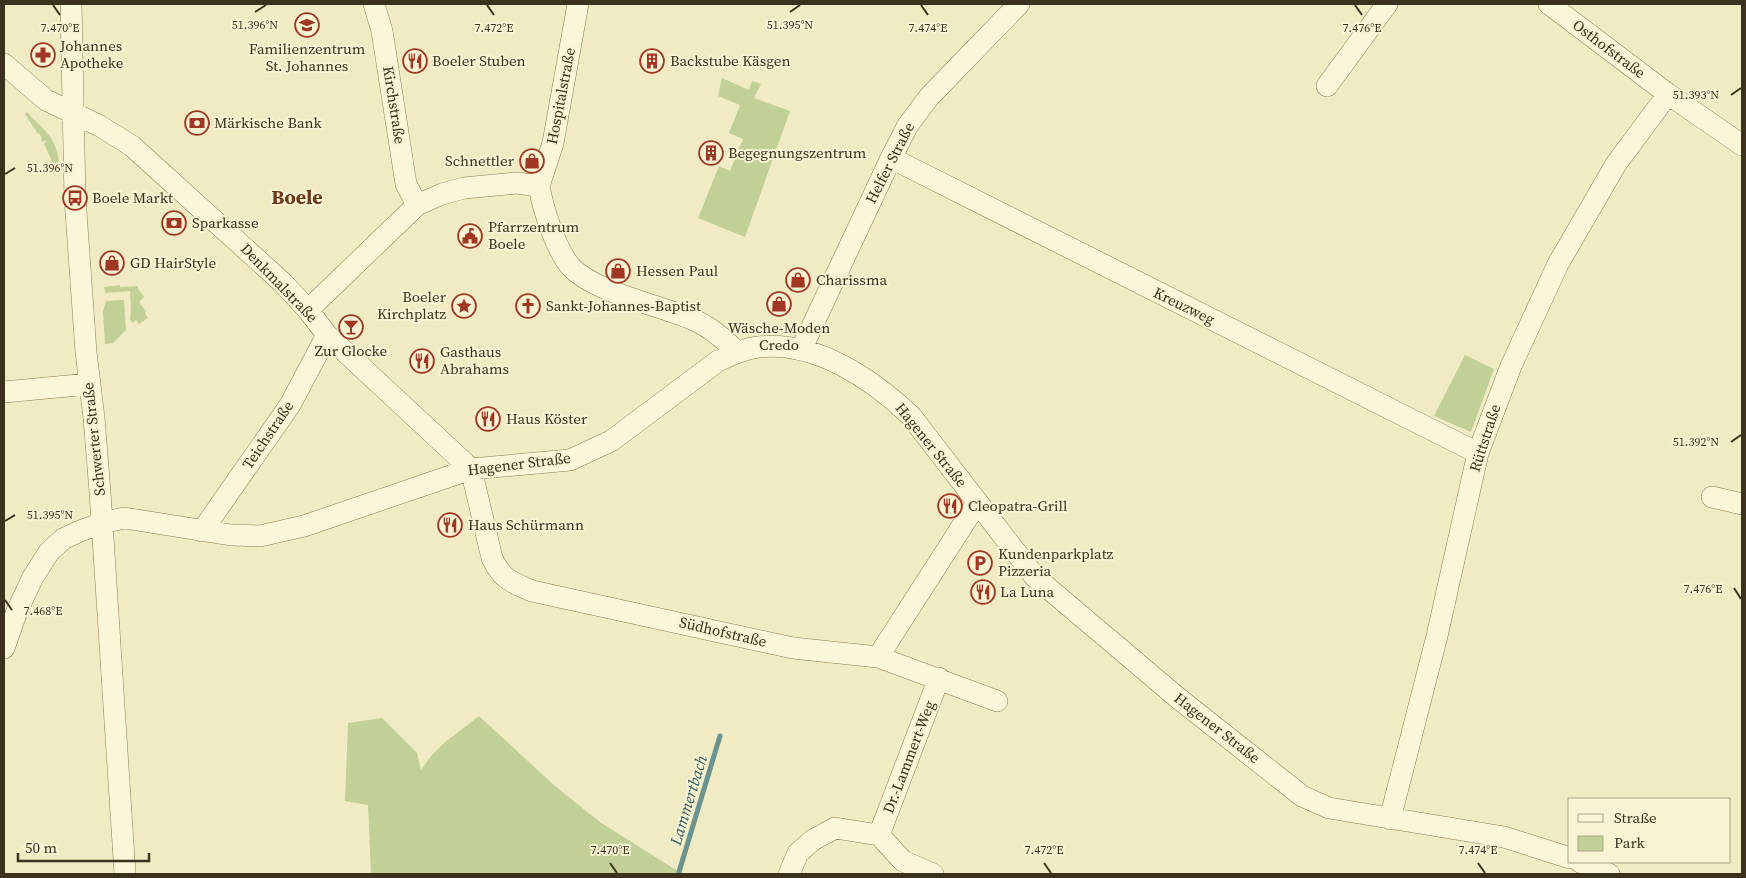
<svg xmlns="http://www.w3.org/2000/svg" width="1746" height="878" viewBox="0 0 1746 878" font-family="'Source Serif 4',serif">
<rect width="100%" height="100%" fill="#f1ebc3"/>
<path fill="#c0d096" d="M722 78 749 90 752 81 761 84 754 98 790 111 745 237 698 218 719 166 730 171 743 139 729 133 740 105 718 96Z
M27 112C47 134 57 136 60 170H56L44 144 46 142 45 140 43 142 41 140 42 139 39 133 38 134 25 114Z
M120 285V287L138 286V289L144 297 139 302 146 311 145 313 148 318 139 324 136 320 133 323 130 320 131 308 130 291 105 293 104 287Z
M124 300 126 330 113 343 105 344 103 312 106 301Z
M1465 355 1494 369 1471 432 1434 416Z
M479 716 555 786 600 822 679 872 688 874H371L368 805 345 801 348 723 382 718 417 753 421 770 431 756 444 743Z"/>
<g fill="none" stroke-linecap="round" stroke-linejoin="round">
<path stroke="#6b938f" stroke-width="5" d="M679 872 720 736"/>
<g stroke="#8d7d58" stroke-width="22">
<path id="minor" d="M71 4 75 198 86 352 94 418 100 492 125 874
M374 4 382 31 406 184 417 205
M1549 4 1668 94 1742 145
M4 64 46 100 100 126 132 146 283 283 308 310 327 335 471 469 492 558C502 580 512 582 532 591L793 648 878 657 977 503
M1327 86 1387 4
M891 158 1478 453
M539 186 553 143 578 4
M308 310 417 205 442 194 464 188 517 183 539 186C543 209 556 250 571 267 595 293 665 306 698 322 713 329 725 340 737 352
M801 350 891 158 908 125 929 97 1019 4
M4 392 89 384
M1712 497 1742 504
M202 531 290 405 327 335
M4 648 17 611 33 577 49 552 63 539 80 531 102 523 124 518 231 535 260 536 304 526 471 469 570 460 611 441 718 361C730 355 743 349 758 347 816 341 871 378 911 416L1035 577 1178 698 1302 796 1329 808 1504 837 1570 858
M878 657 997 701
M1390 819 1437 636 1478 453 1511 366 1558 264 1616 164 1668 94
M879 835 903 861 933 874
M1580 862 1609 874
M789 874 798 853 813 840 835 828 879 835 939 678"/>
</g>
<use href="#minor" stroke="#fbf6d7" stroke-width="21"/>
</g>
<path fill="none" stroke="#3c311d" stroke-width="2" d="M53 5 60 15M487 5 494 15M921 5 928 15M1355 5 1362 15M255 12 266 5M790 12 800 5M1731 95 1741 88M5 174 15 168M1731 442 1741 435M5 521 15 515M1734 588 1741 599M5 600 12 610M610 863 617 873M1044 863 1051 873M1478 863 1485 873"/>
<defs>
<g id="school-ring" transform="scale(1.25)"><circle r="9.5" fill="#f8f3d3" stroke="#a03724" stroke-width="1.5"/><path d="M0-5L7-2L0 1L-7-2ZM-4 1L0 2.5L4 1V4Q0 6-4 4Z" fill="#a03724"/></g>
<g id="pharmacy-ring" transform="scale(1.25)"><circle r="9.5" fill="#f8f3d3" stroke="#a03724" stroke-width="1.5"/><path d="M-2-6h4v4h4v4h-4v4h-4v-4h-4v-4h4Z" fill="#a03724"/></g>
<g id="restaurant-ring" transform="scale(1.25)"><circle r="9.5" fill="#f8f3d3" stroke="#a03724" stroke-width="1.5"/><path d="M-5-6h1v4h1v-4h1v4h1v-4h1v5L-1.5 .5V6h-2V.5L-5-1ZM5-6V6H3V1.5H1.5Q1.5-4 5-6Z" fill="#a03724"/></g>
<g id="building-ring" transform="scale(1.25)"><circle r="9.5" fill="#f8f3d3" stroke="#a03724" stroke-width="1.5"/><path d="M-4-6H4V6H1V3H-1V6H-4ZM-2.5-4.3h1.7v1.8h-1.7ZM.8-4.3h1.7v1.8H.8ZM-2.5-1h1.7V.8h-1.7ZM.8-1h1.7V.8H.8Z" fill="#a03724"/></g>
<g id="bank-ring" transform="scale(1.25)"><circle r="9.5" fill="#f8f3d3" stroke="#a03724" stroke-width="1.5"/><path d="M-6-4H6V4H-6ZM0-2.3a2.3 2.3 0 1 0 0 4.6a2.3 2.3 0 1 0 0-4.6Z" fill="#a03724"/></g>
<g id="shop-ring" transform="scale(1.25)"><circle r="9.5" fill="#f8f3d3" stroke="#a03724" stroke-width="1.5"/><path d="M-5-2.5h2.3a2.7 3.5 0 0 1 5.4 0H5L5.5 6h-11ZM-1.5-2.5h3a1.5 2.3 0 0 0-3 0Z" fill="#a03724"/></g>
<g id="bus-ring" transform="scale(1.25)"><circle r="9.5" fill="#f8f3d3" stroke="#a03724" stroke-width="1.5"/><path d="M-5-6H5V4H4V6H2V4H-2V6H-4V4H-5ZM-3.5-4V0h7V-4ZM-3.5 1.2v1.5H-2V1.2ZM2 1.2v1.5H3.5V1.2Z" fill="#a03724"/></g>
<g id="civic-ring" transform="scale(1.25)"><circle r="9.5" fill="#f8f3d3" stroke="#a03724" stroke-width="1.5"/><path d="M-.6-6.5H3V-4.5H.6V-3L4-1V1h2V6H-6V1h2V-1L-.6-3ZM-1.2 2.5V6h2.4V2.5Z" fill="#a03724"/></g>
<g id="sight-ring" transform="scale(1.25)"><circle r="9.5" fill="#f8f3d3" stroke="#a03724" stroke-width="1.5"/><path d="M0-6L1.8-2.2L6-1.7L2.9 1.2L3.7 5.4L0 3.3L-3.7 5.4L-2.9 1.2L-6-1.7L-1.8-2.2Z" fill="#a03724"/></g>
<g id="church-ring" transform="scale(1.25)"><circle r="9.5" fill="#f8f3d3" stroke="#a03724" stroke-width="1.5"/><path d="M-1.2-6h2.4v3.5h3.3v2.4h-3.3V6h-2.4V-.1h-3.3v-2.4h3.3Z" fill="#a03724"/></g>
<g id="bar-ring" transform="scale(1.25)"><circle r="9.5" fill="#f8f3d3" stroke="#a03724" stroke-width="1.5"/><path d="M-6-5H6L.8 .8V4.5H3.5V6h-7V4.5H-.8V.8Z" fill="#a03724"/></g>
<g id="parking-ring" transform="scale(1.25)"><circle r="9.5" fill="#f8f3d3" stroke="#a03724" stroke-width="1.5"/><path d="M-3.5-5.5H1a3.5 3.5 0 0 1 0 7H-1V5.5H-3.5ZM-1-3.4V-.6H.8a1.4 1.4 0 0 0 0-2.8Z" fill="#a03724"/></g>
</defs>
<g fill-rule="evenodd">
<use href="#school-ring" x="307" y="25"/>
<use href="#pharmacy-ring" x="43" y="55"/>
<use href="#restaurant-ring" x="415" y="61"/>
<use href="#building-ring" x="652" y="61"/>
<use href="#bank-ring" x="197" y="123"/>
<use href="#building-ring" x="711" y="153"/>
<use href="#shop-ring" x="532" y="161"/>
<use href="#bus-ring" x="75" y="198"/>
<use href="#bank-ring" x="174" y="223"/>
<use href="#civic-ring" x="470" y="236"/>
<use href="#shop-ring" x="112" y="263"/>
<use href="#shop-ring" x="618" y="271"/>
<use href="#shop-ring" x="798" y="280"/>
<use href="#shop-ring" x="779" y="304"/>
<use href="#sight-ring" x="464" y="306"/>
<use href="#church-ring" x="528" y="306"/>
<use href="#bar-ring" x="351" y="327"/>
<use href="#restaurant-ring" x="422" y="361"/>
<use href="#restaurant-ring" x="488" y="419"/>
<use href="#restaurant-ring" x="950" y="506"/>
<use href="#restaurant-ring" x="450" y="525"/>
<use href="#parking-ring" x="980" y="563"/>
<use href="#restaurant-ring" x="983" y="592"/>
</g>
<g text-anchor="middle" stroke-width="4" stroke-linejoin="round" paint-order="stroke">
<g font-size="15" fill="#3c311d" stroke="#f8f3d3" text-anchor="start">
<text x="60" y="51">Johannes<tspan x="60" dy="17">Apotheke</tspan></text>
<text x="307" y="54" text-anchor="middle">Familienzentrum<tspan x="307" dy="17">St. Johannes</tspan></text>
<text x="432" y="66">Boeler Stuben</text>
<text x="670" y="66">Backstube Käsgen</text>
<text x="214" y="128">Märkische Bank</text>
<text x="728" y="158">Begegnungszentrum</text>
<text x="514" y="166" text-anchor="end">Schnettler</text>
<text x="92" y="203">Boele Markt</text>
<text x="192" y="228">Sparkasse</text>
<text x="488" y="232">Pfarrzentrum<tspan x="488" dy="17">Boele</tspan></text>
<text x="130" y="268">GD HairStyle</text>
<text x="636" y="276">Hessen Paul</text>
<text x="816" y="285">Charissma</text>
<text x="446" y="302" text-anchor="end">Boeler<tspan x="446" dy="17">Kirchplatz</tspan></text>
<text x="546" y="311">Sankt-Johannes-Baptist</text>
<text x="779" y="333" text-anchor="middle">Wäsche-Moden<tspan x="779" dy="17">Credo</tspan></text>
<text x="351" y="356" text-anchor="middle">Zur Glocke</text>
<text x="440" y="357">Gasthaus<tspan x="440" dy="17">Abrahams</tspan></text>
<text x="506" y="424">Haus Köster</text>
<text x="968" y="511">Cleopatra-Grill</text>
<text x="468" y="530">Haus Schürmann</text>
<text x="998" y="559">Kundenparkplatz<tspan x="998" dy="17">Pizzeria</tspan></text>
<text x="1000" y="597">La Luna</text>
</g>
<g font-size="15" fill="#3c311d" stroke="#f8f3d3">
<text transform="translate(1609 49) rotate(37)" y="5">Osthofstraße</text>
<text transform="translate(561 96) rotate(-79)" y="5">Hospitalstraße</text>
<text transform="translate(394 105) rotate(81)" y="5">Kirchstraße</text>
<text transform="translate(890 163) rotate(-63)" y="5">Helfer Straße</text>
<text transform="translate(279 283) rotate(46)" y="5">Denkmalstraße</text>
<text transform="translate(1184 306) rotate(26)" y="5">Kreuzweg</text>
<text transform="translate(268 435) rotate(-56)" y="5">Teichstraße</text>
<text transform="translate(1485 438) rotate(-72)" y="5">Rüttstraße</text>
<text transform="translate(94 439) rotate(-96)" y="5">Schwerter Straße</text>
<text transform="translate(931 445) rotate(51)" y="5">Hagener Straße</text>
<text transform="translate(519 464) rotate(-7)" y="5">Hagener Straße</text>
<text transform="translate(723 632) rotate(13)" y="5">Südhofstraße</text>
<text transform="translate(1217 728) rotate(38)" y="5">Hagener Straße</text>
<text transform="translate(909 757) rotate(-69)" y="5">Dr.-Lammert-Weg</text>
</g>
<g font-size="16" font-style="italic" fill="#2c585c" stroke="#f8f3d3">
<text transform="translate(688 800) rotate(-73)" y="6">Lammertbach</text>
</g>
<g font-size="20" font-weight="bold" fill="#6b381a" stroke="#f8f3d3">
<text x="297" y="204">Boele</text>
</g>
</g>
<g font-size="12" text-anchor="middle" fill="#3c311d" stroke="#f8f3d3" stroke-width="4" stroke-linejoin="round" paint-order="stroke">
<text x="255" y="29">51.396°N</text>
<text x="790" y="29">51.395°N</text>
<text x="60" y="32">7.470°E</text>
<text x="494" y="32">7.472°E</text>
<text x="928" y="32">7.474°E</text>
<text x="1362" y="32">7.476°E</text>
<text x="1696" y="99">51.393°N</text>
<text x="50" y="172">51.396°N</text>
<text x="1696" y="446">51.392°N</text>
<text x="50" y="519">51.395°N</text>
<text x="1703" y="593">7.476°E</text>
<text x="43" y="615">7.468°E</text>
<text x="610" y="854">7.470°E</text>
<text x="1044" y="854">7.472°E</text>
<text x="1478" y="854">7.474°E</text>
</g>
<rect width="1746" height="878" fill="none" stroke="#3c311d" stroke-width="10"/>
<rect x="1568" y="798" width="162" height="65" fill="#f8f3d3" stroke="#ada58a"/>
<rect x="1578" y="814" width="25" height="8" fill="#fbf6d7" stroke="#ada58a"/>
<text x="1614" y="823" font-size="15" fill="#3c311d">Straße</text>
<rect x="1578" y="836" width="25" height="15" fill="#c0d096" stroke="#ada58a"/>
<text x="1614" y="848" font-size="15" fill="#3c311d">Park</text>
<path d="M18 853v8h131v-8" fill="none" stroke="#3c311d" stroke-width="2.5"/>
<text x="25" y="853" font-size="15" fill="#3c311d" stroke="#f8f3d3" stroke-width="4" paint-order="stroke">50 m</text>
</svg>
